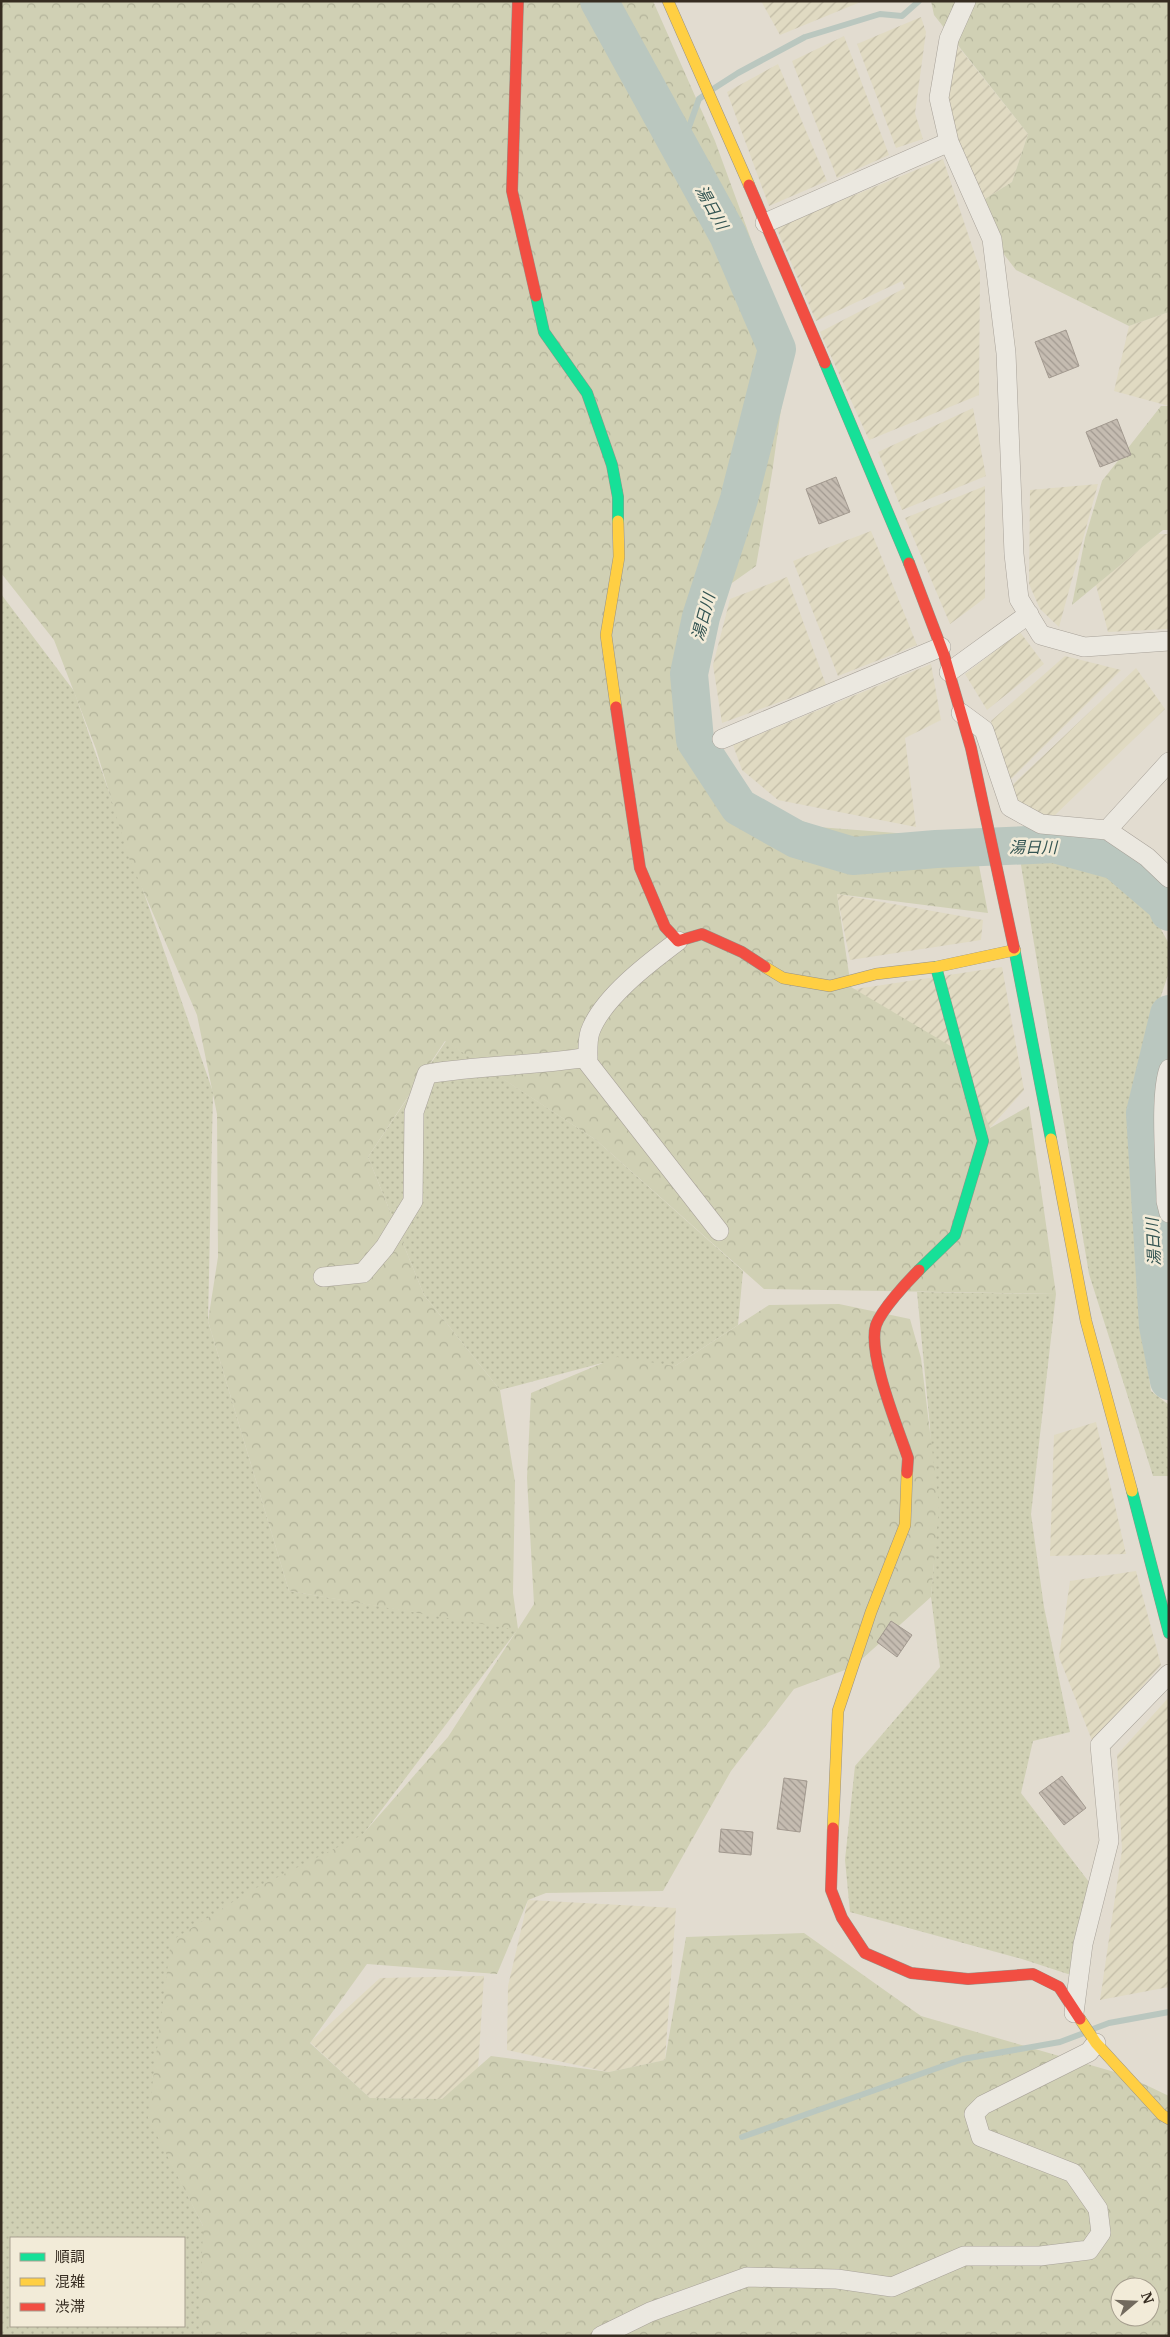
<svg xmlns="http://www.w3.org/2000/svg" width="1170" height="2337" viewBox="0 0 1170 2337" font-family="Merriweather,'Noto Sans JP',serif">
<defs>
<pattern id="farmland-furrows" width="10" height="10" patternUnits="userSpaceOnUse" patternTransform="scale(1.25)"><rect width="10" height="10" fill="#e0dac2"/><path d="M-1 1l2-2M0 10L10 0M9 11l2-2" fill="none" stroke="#c1bba6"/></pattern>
<pattern id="grass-dots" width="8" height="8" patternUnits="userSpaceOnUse" patternTransform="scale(1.25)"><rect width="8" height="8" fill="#d0d0b4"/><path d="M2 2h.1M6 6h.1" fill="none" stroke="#b3b39a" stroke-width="1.8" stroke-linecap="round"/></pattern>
<pattern id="forest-crowns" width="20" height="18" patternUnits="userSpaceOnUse" patternTransform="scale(1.25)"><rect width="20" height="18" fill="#d0d0b4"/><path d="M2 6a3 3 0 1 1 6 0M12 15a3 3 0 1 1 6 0" fill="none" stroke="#b3b39a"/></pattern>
<pattern id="building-back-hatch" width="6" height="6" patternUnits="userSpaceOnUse" patternTransform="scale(1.25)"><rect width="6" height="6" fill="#c5bcb1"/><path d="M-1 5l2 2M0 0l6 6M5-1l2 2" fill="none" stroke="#a19990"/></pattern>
</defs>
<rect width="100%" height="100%" fill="#e2dcd0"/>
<path fill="url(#farmland-furrows)" d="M761 1H863L780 35Z
M921 17 926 32 915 113 923 139 896 148 857 44Z
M844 36 889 155 837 178 792 61Z
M953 40 1028 134 1012 182 977 204 939 98Z
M778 64 827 181 769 206 727 92Z
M943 159 980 270 979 395 869 440 820 332 905 288 902 281 816 321 776 227Z
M1169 312V406L1114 391 1129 326Z
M973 408 986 476 902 510 878 452Z
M1098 484 1059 627 1040 609 1029 584 1030 490Z
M985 486V598L950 624 905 518Z
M871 531 917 645 838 676 793 561Z
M1158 534H1169V629L1108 632 1096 585Z
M787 577 826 685 722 723 713 665 730 599Z
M1020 632 1044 664 987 710 965 674Z
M1065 656 1121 670 1008 782 991 721Z
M931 664 941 720 905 738 916 827 778 800 742 770 733 745Z
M1136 668 1165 709 1052 818 1041 824 1005 792Z
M837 894 983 920 981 940 850 960Z
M1002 967 1024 1090 990 1128 849 990Z
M1096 1422 1126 1554 1050 1556 1054 1435Z
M1136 1571 1161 1665 1093 1743 1059 1657 1070 1581Z
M1169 1697V1987L1100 2000 1122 1850 1117 1755Z
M528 1900 676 1908 665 2060 609 2072 507 2050 508 1986Z
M484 1976 478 2069 442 2099 370 2098 310 2042 380 1978Z"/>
<path fill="url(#grass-dots)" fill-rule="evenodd" d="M1 594 74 691 213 1092 208 1321 289 1591 518 1629 149 2118 203 2226 204 2336H1ZM11 2238H184V2326H11Z
M1020 859 1088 867 1143 896 1169 944V972L1154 1017 1136 1124 1141 1320 1151 1391 1169 1405V1476H1153L1089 1274Z
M446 1041 596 1140 743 1271 738 1325 675 1366 602 1363 500 1390 424 1295 368 1157Z
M917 1292 1056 1294 1031 1514 1044 1607 1070 1732 1033 1741 1021 1793 1089 1882 1071 1975 1022 1959 850 1912 845 1860 855 1766 940 1667 931 1597 934 1561 930 1427Z"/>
<path fill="url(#forest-crowns)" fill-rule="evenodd" d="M1 1H653L715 141 790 346 772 473 756 566 715 595 695 740 731 794 818 827 974 839 988 913 837 894 851 987 959 1051 990 1128 1029 1106 1056 1294 764 1289 596 1140 445 1041 368 1157 424 1295 500 1390 515 1482 513 1593 518 1629 534 1604 527 1478 531 1393 617 1357 675 1366 769 1305 839 1304 910 1319 921 1358 939 1506 931 1597 853 1667 794 1689 731 1771 663 1891 546 1893 528 1900 497 1974 367 1964 310 2043 370 2098 442 2099 491 2056 609 2072 665 2060 686 1937 804 1933 921 2016 1125 2075 1169 2096V2336H203L200 2310 203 2226 148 2118 171 1941 250 1891 362 1835 448 1737 517 1630 289 1591 208 1321 218 1257 217 1114 197 1015 129 858 96 749 54 640 1 573ZM1120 2287H1150V2317H1120Z
M931 1H1169V312L1129 326 1016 270 992 239 977 204 1012 182 1028 134 934 15Z
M1161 406H1169V530H1163L1072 605 1085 538 1102 481Z"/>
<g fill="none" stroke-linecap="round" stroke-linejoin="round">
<path stroke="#bac7bf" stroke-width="6" d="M713 89 738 73 805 37 880 14 902 16 919 1
M703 96 699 99 685 138 728 235
M1093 2029 1109 2023 1169 2012
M742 2137 963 2059 1060 2042 1084 2033"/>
<path stroke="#bac7bf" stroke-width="38" d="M599 1 728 235 777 349 739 499 701 617 689 674 695 740 739 807 796 839 853 856 936 849 1054 844 1116 861 1166 904 1169 912
M1169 1014 1145 1113 1158 1326 1169 1381"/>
</g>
<path fill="url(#building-back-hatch)" stroke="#a2998f" d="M1066 330 1079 366 1049 378 1035 342Z
M1117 419 1131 455 1100 467 1086 432Z
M836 477 850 512 819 524 806 489Z
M891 1621 912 1635 897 1657 877 1642Z
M1062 1776 1086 1808 1064 1825 1039 1793Z
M784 1778 807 1781 800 1832 777 1829Z
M721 1829 753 1832 751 1855 719 1852Z"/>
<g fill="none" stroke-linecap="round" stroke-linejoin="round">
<g stroke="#a8a299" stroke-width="20">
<path id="street" d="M966 1 949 39 939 98 949 142 992 239 1006 353 1014 554 1019 599 1041 635 1084 647 1169 641
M765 223 949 142
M949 672 1029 614
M961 713 984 730 1010 807 1041 824 1107 830
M722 739 941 647
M1169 762 1107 830 1147 857 1169 878
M678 941C650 962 602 998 590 1032 587 1041 588 1053 588 1063L719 1231
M1169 1069C1159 1096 1166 1170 1166 1201L1169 1213
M323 1277 363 1273 385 1247 413 1201 414 1112 427 1074C480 1065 535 1066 588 1057
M1074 2013 1083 1944 1109 1841 1100 1745 1169 1674
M601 2336 650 2312 747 2277 837 2279 892 2287 964 2256H1040L1089 2250 1101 2233 1098 2209 1073 2173 981 2137 974 2114 983 2105 1089 2052 1096 2043"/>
</g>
<g stroke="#989288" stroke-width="12">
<path id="fast" d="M536 296 544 332 587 393 612 465 618 497V521
M825 363 909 563
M1014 948 1051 1139
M919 1270 955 1235 983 1141 936 967
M1132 1491 1169 1633"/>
</g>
<g stroke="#989288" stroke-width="12">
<path id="slow" d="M668 1 749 185
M616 707 606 635 619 557 618 521
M765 967 783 978 830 986 876 974 936 967 1015 950
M1051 1139 1086 1321 1132 1491
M833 1828 838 1711 871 1612 905 1525 907 1473
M1080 2019 1096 2043 1162 2115 1169 2119"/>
</g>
<g stroke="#989288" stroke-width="12">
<path id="jam" d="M518 1 512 191 536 296
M749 185 825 363
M909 563 944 655 971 748 1014 948
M616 707 640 868 665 927 678 941 702 934 742 952 765 967
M907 1473 908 1458C898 1428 867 1353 876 1325 882 1309 907 1282 919 1270
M833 1828 831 1890 842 1918 865 1953 911 1973 968 1979 1033 1974 1059 1987 1080 2019"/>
</g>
<use href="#street" stroke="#ebe8e0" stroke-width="19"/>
<use href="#fast" stroke="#16e098" stroke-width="11"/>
<use href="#slow" stroke="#ffcf43" stroke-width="11"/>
<use href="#jam" stroke="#f24e42" stroke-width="11"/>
</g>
<g text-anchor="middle" stroke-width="5" stroke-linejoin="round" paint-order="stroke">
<g font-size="16" font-style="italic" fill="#335452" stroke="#f2ebd8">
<text transform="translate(712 207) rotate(61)" y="6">湯日川</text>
<text transform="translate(703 617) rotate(-75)" y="6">湯日川</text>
<text x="1033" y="853">湯日川</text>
<text transform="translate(1153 1242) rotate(-93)" y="6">湯日川</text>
</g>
</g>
<rect width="1170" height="2337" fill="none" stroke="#362c21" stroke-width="5"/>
<rect x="10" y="2237" width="175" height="90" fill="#f2ebd8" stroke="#a79f8f"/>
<rect x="20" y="2253" width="25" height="8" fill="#16e098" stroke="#a79f8f"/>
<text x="55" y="2262" font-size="15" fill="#362c21">順調</text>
<rect x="20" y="2278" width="25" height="8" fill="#ffcf43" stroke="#a79f8f"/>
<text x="55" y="2287" font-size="15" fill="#362c21">混雑</text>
<rect x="20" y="2303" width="25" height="8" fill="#f24e42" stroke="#a79f8f"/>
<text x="55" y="2312" font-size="15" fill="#362c21">渋滞</text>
<g transform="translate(1135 2302) rotate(71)"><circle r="24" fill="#f2ebd8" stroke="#a79f8f"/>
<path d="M0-4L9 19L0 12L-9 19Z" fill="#726a5e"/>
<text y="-8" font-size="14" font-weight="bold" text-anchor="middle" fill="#362c21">N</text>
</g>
</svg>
